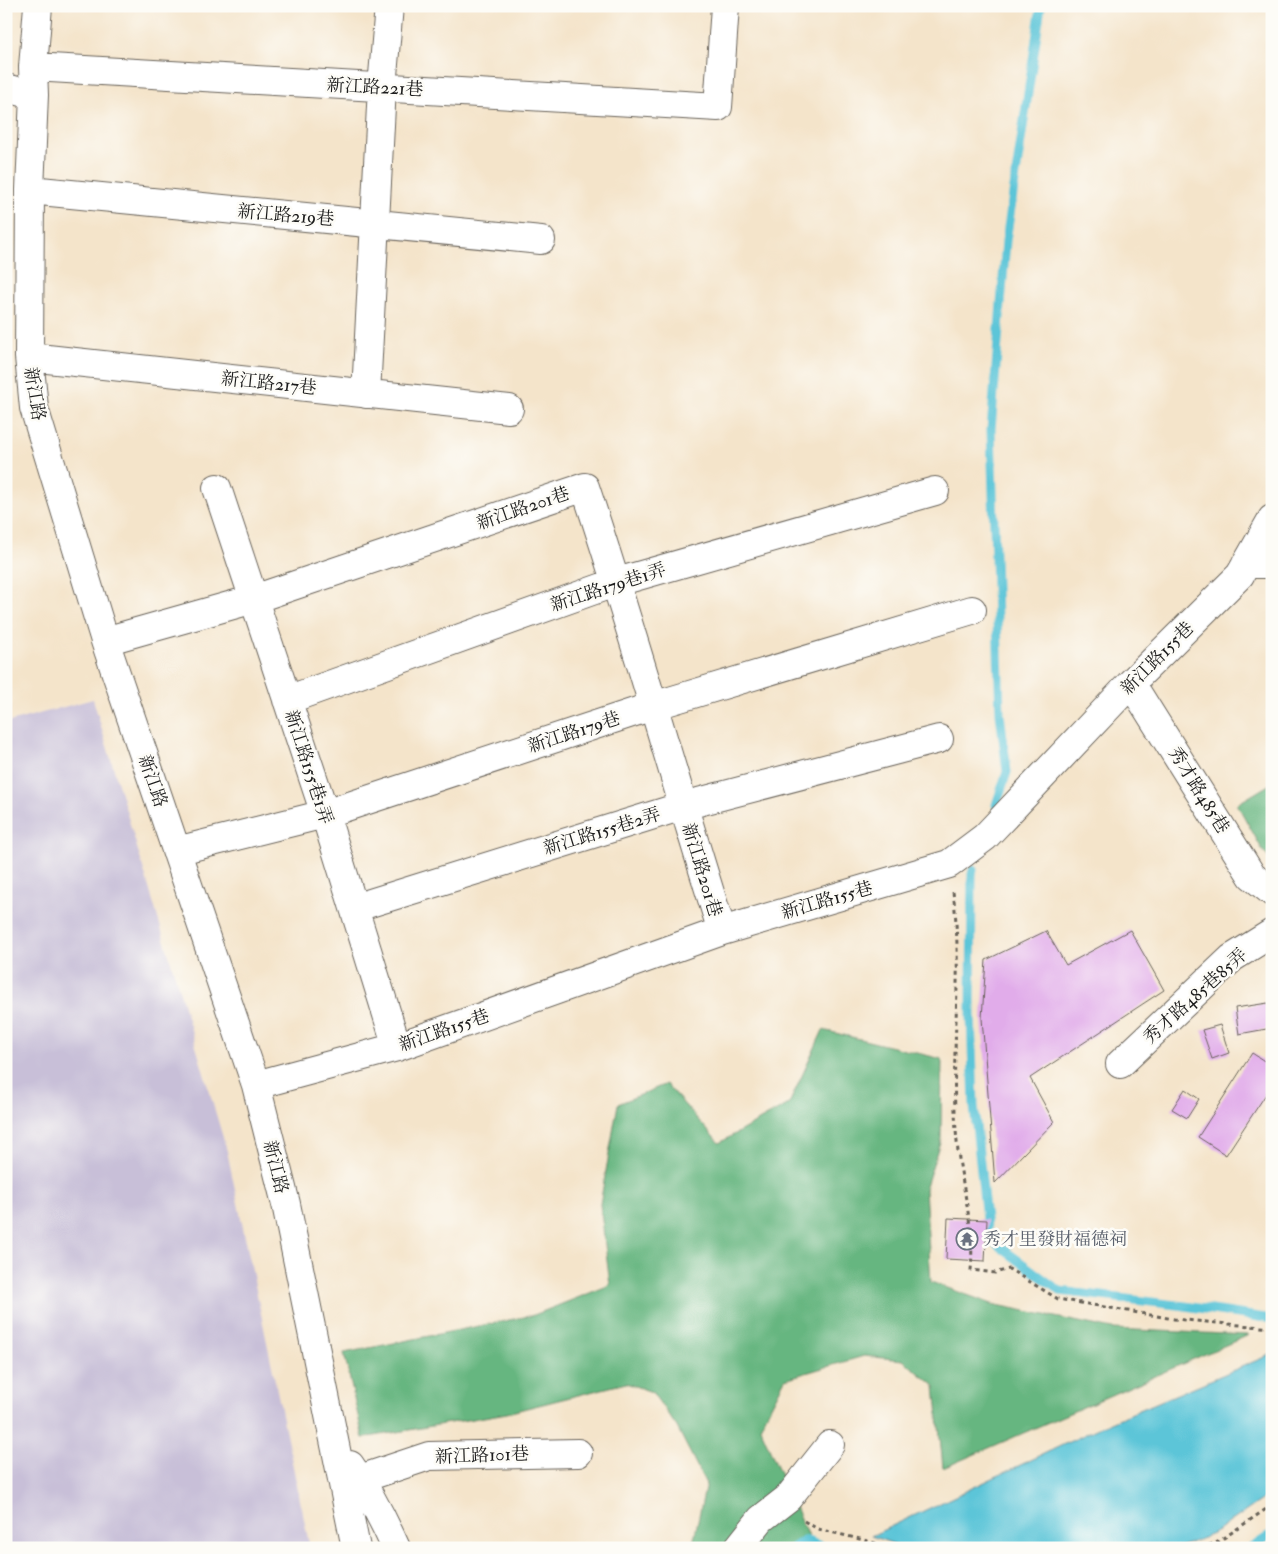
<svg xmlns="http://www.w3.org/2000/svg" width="1278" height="1554" viewBox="0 0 1278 1554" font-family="'IM FELL Double Pica','Noto Serif TC',serif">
<rect width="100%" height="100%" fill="#fdfcf7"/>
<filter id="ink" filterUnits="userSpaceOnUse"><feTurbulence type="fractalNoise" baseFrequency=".02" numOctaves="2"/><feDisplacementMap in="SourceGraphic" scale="10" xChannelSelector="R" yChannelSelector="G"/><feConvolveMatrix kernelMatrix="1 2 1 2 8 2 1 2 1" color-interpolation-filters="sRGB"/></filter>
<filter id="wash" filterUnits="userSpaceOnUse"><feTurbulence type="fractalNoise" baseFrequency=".0096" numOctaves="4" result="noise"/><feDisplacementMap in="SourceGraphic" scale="20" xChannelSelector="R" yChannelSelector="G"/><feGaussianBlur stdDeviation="1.12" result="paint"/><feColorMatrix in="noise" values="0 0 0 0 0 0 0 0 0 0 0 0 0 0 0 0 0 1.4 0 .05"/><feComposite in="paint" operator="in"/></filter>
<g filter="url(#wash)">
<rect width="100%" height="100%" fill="#f4e4ca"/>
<path fill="#c8bfd8" d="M93 699 227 1151 310 1548H6V723Z"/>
<path fill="#66b680" stroke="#41694e" d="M1272 783V862L1263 851 1237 804Z
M823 1030 942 1059 941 1139 925 1189 931 1282 992 1304 1113 1329 1249 1335 943 1468 935 1386 903 1360 864 1356 785 1379 760 1427 813 1548H692L706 1484 677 1427 652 1392 626 1383 507 1413 363 1438 344 1353 534 1315 610 1285 600 1204 618 1104 666 1084 719 1143 789 1104Z"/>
<path fill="#5cc5d8" stroke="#3c707a" d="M1272 1354V1493L1213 1534 1177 1548H906L871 1536 1111 1422Z"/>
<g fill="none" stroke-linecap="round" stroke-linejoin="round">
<path stroke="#5cc5d8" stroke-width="9" d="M996 805 1007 772 1000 713 991 430 1006 241 1041 6
M973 870 972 874 971 1015 974 1106 988 1238 1060 1291 1185 1306 1272 1319
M793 1548 804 1540 827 1548
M1251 1548 1272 1534"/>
</g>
<g id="blocks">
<path fill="#e1acea" d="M1130 930 1164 990 1030 1078 1054 1122 995 1183 982 1018 986 960 1046 931 1066 965Z
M1268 1003 1272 1028 1239 1034 1235 1008Z
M1220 1025 1229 1053 1212 1059 1202 1030Z
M1252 1053 1272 1066V1085L1226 1155 1198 1137Z
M1185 1089 1199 1099 1187 1118 1172 1109Z
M948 1218 987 1220 985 1261 946 1259Z"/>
</g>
</g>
<g filter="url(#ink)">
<use href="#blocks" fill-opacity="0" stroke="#686259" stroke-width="1"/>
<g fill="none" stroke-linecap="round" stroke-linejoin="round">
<g stroke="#686259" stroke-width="30">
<path id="minor" d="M38 6 33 67 34 95 30 190 29 357 34 408 105 641 256 1085 286 1204 356 1548
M33 67 718 107 725 6
M6 88 34 95
M30 190 541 240
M29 357 509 409
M366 394 382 87 389 6
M217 488 325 814 397 1047
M1246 564H1272
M105 641 254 599 585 487C634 634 675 783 722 931
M1131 683 1252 876 1272 892
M287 700 617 582 935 491
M176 851 325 814 653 706 972 610
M354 908 683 806 939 739
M1120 1064 1232 958 1272 933
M256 1085 397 1047 722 931 949 864 985 837 1131 683 1240 575 1272 519
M350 1465C368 1490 383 1519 396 1548
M360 1479 429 1456 578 1453
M738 1548 761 1519 788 1498 830 1445"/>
</g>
<path stroke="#686259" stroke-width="3" stroke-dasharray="4 4" stroke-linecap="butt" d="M953 892C964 974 949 1059 957 1142 961 1186 975 1225 971 1270L995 1273 1009 1269 1058 1299 1174 1319 1272 1328
M804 1521 818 1529 872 1542 888 1548
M1201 1548 1218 1542 1272 1505"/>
<use href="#minor" stroke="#fff" stroke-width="28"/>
</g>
</g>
<defs>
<g id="temple-ring" transform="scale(1.125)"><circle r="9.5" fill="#fdfcf7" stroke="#6b7280" stroke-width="1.5"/><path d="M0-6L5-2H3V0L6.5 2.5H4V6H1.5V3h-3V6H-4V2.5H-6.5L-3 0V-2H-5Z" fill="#6b7280"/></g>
</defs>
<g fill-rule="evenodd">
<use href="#temple-ring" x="967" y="1239"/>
</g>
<g text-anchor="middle" stroke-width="5" stroke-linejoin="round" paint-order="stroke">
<g font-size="18" fill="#1c1c1c" stroke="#fdfcf7">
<text transform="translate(375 87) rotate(3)" y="6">新江路221巷</text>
<text transform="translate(286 215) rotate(5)" y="6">新江路219巷</text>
<text transform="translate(269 383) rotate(6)" y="6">新江路217巷</text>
<text transform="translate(35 394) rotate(81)" y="6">新江路</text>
<text transform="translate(523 508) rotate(-19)" y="6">新江路201巷</text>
<text transform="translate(608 587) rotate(-18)" y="6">新江路179巷1弄</text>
<text transform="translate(1157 658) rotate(-45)" y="6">新江路155巷</text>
<text transform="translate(574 732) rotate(-18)" y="6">新江路179巷</text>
<text transform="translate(309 767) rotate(72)" y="6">新江路155巷1弄</text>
<text transform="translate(153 781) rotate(71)" y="6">新江路</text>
<text transform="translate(1199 790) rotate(58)" y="6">秀才路485巷</text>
<text transform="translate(602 831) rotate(-17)" y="6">新江路155巷2弄</text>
<text transform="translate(702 870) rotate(73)" y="6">新江路201巷</text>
<text transform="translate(827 900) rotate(-16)" y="6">新江路155巷</text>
<text transform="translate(1195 996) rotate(-42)" y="6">秀才路485巷85弄</text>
<text transform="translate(444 1030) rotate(-19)" y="6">新江路155巷</text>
<text transform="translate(276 1167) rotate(76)" y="6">新江路</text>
<text transform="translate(482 1455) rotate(-2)" y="6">新江路101巷</text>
</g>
<g font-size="18" fill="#5b616d" stroke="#fdfcf7" text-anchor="start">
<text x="983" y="1245">秀才里發財福德祠</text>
</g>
</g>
<rect width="1278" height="1554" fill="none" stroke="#fdfcf7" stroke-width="25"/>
</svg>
